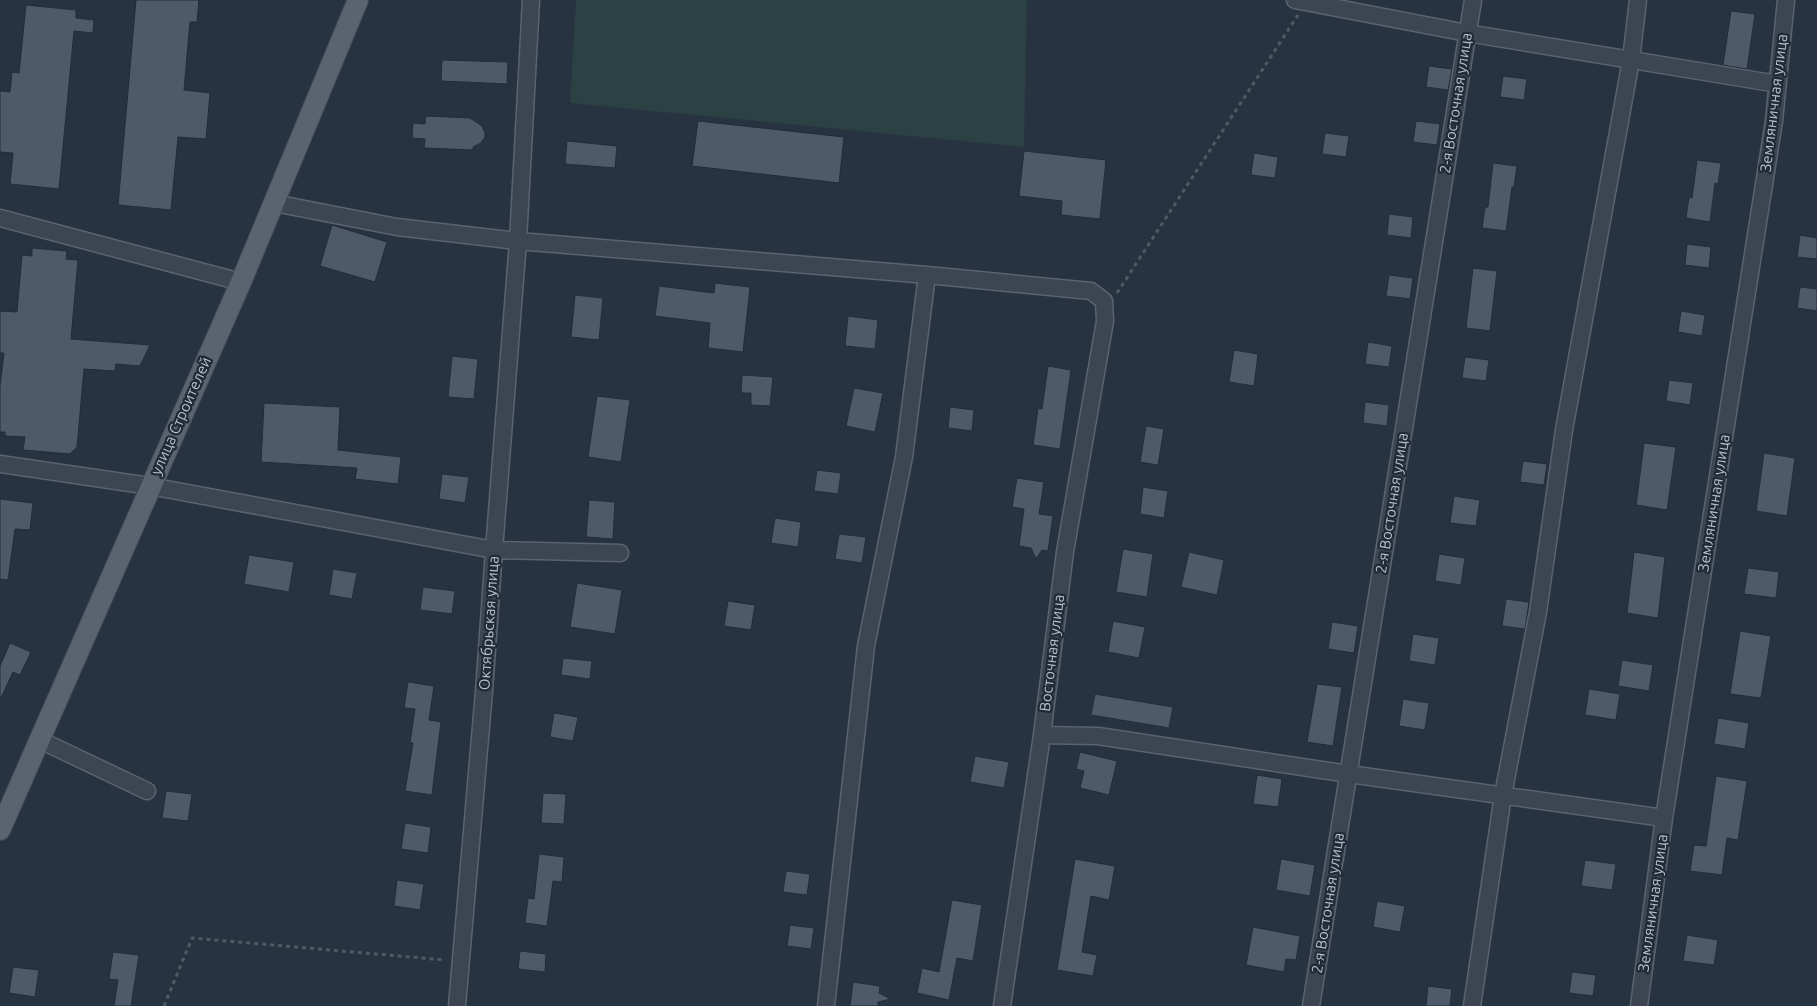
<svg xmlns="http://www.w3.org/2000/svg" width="1817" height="1006" viewBox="0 0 1817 1006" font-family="Ubuntu,sans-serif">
<rect width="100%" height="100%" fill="#283341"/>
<path fill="#2b4143" d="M576 0H1027L1024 147 570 103Z"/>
<path fill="#4e5a6a" stroke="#232c38" d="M136 0H199L197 22H190L184 90 210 93 206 139 178 137 171 210 118 205Z
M26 5 76 10V18L94 20 93 33 74 31 59 189 10 184 13 153 0 152V91L10 92 12 72 19 73Z
M1731 11 1755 14 1747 69 1723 65Z
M442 60 508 62 507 84 441 81Z
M1429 66 1452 69 1448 90 1426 87Z
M1503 76 1527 79 1524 100 1500 97Z
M426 116 470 118 482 126 485 133V137L481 143 473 147V150L424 148 425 139 412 138 413 123 425 124Z
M698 121 844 137 839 183 692 166Z
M1416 121 1440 124 1437 145 1413 142Z
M1325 133 1349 136 1346 157 1322 154Z
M567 141 617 146 615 168 565 164Z
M1024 151 1106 160 1100 219 1061 215 1062 201 1019 196Z
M1254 153 1278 157 1275 178 1251 175Z
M1697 160 1721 163 1718 184 1715 183 1710 222 1686 218 1689 197 1692 198Z
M1493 163 1517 166 1514 187H1512L1506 231 1482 228 1485 207H1488Z
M1389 214 1413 217 1411 238 1387 235Z
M332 225 387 242 375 282 320 266Z
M1800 235 1817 238V259L1797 257Z
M1687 244 1711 247 1709 268 1685 265Z
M32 248 67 251 66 259 78 260 71 339 150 345 140 366 116 364 115 371 84 369 77 447 70 454 23 450 25 437 5 436V432H0V386L4 353H0V311L17 312 22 255 32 256Z
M1473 268 1497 271 1490 331 1466 328Z
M1389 275 1413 278 1410 299 1386 296Z
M715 283 750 287 743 352 708 348 710 323 655 316 659 286 714 293Z
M1800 287 1817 289V311L1797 308Z
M575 295 603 298 599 340 571 337Z
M1681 311 1705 315 1702 336 1678 332Z
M848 316 878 320 875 349 845 346Z
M1368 342 1392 346 1389 367 1365 364Z
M1234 350 1258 354 1254 386 1229 382Z
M452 356 478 359 474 399 448 397Z
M1465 357 1489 360 1486 381 1462 378Z
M1048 366 1071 370 1060 449 1033 445 1038 408 1042 409Z
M742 375 773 377 770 406 751 405V393H741Z
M1669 380 1693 383 1690 405 1666 401Z
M854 388 883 393 875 432 846 426Z
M597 396 630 400 621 462 588 457Z
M1365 402 1389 405 1387 426 1363 423Z
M264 403 340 407 338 450 401 457 398 484 355 479 357 468 261 462Z
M950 407 974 410 972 431 948 428Z
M1146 426 1164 429 1158 465 1140 462Z
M1644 443 1676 447 1667 510 1636 505Z
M1764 453 1795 458 1787 516 1756 511Z
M1523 461 1547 464 1544 485 1520 482Z
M817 470 841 473 838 494 814 491Z
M442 474 469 477 465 503 439 499Z
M1017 478 1044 482 1039 514 1053 516 1048 551 1042 550 1036 559 1031 548 1019 546 1024 509 1012 507Z
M1143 487 1168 491 1164 518 1140 514Z
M1454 496 1480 500 1476 526 1450 523Z
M0 499 33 503 30 530 15 529 8 580 0 579Z
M589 500 615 502 613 539 586 537Z
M775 518 801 522 798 547 771 543Z
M839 534 866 537 862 563 835 559Z
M1123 549 1153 554 1147 597 1116 592Z
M1189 552 1224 560 1217 595 1181 587Z
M1634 552 1665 557 1658 618 1627 613Z
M1439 554 1465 558 1461 585 1435 581Z
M249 555 294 562 289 592 244 584Z
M1748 568 1779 572 1776 598 1744 594Z
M333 569 357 573 352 599 329 595Z
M577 583 622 590 615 634 570 627Z
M423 587 455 591 452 614 420 610Z
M1506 599 1529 602 1525 629 1502 626Z
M728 601 755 605 751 630 724 626Z
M1113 621 1145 627 1139 658 1108 652Z
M1332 622 1358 626 1354 653 1328 649Z
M1740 631 1771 636 1761 698 1730 694Z
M1413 634 1439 638 1435 665 1409 661Z
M10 643 31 652 20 675 13 672 0 700V666Z
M563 658 592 661 590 679 561 675Z
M1622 660 1653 665 1649 691 1618 686Z
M408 682 434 686 429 720 441 722 432 795 405 791 413 743H410L415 709 404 708Z
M1317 684 1342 687 1333 746 1307 742Z
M1589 689 1620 694 1616 720 1585 715Z
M1095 694 1173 707 1169 728 1091 715Z
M1403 699 1429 703 1425 730 1399 726Z
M554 713 578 717 573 741 550 737Z
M1718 718 1749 723 1745 749 1714 744Z
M1080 752 1117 761 1109 795 1080 788 1084 771 1076 769Z
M975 756 1009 762 1004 788 970 782Z
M1257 775 1282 779 1278 807 1253 804Z
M1716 776 1747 781 1738 840 1727 838 1722 875 1690 871 1694 845 1706 846Z
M166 791 192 794 188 821 162 818Z
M543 793 566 794 564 824 541 823Z
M405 823 431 827 428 853 401 849Z
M539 854 564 857 562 882 553 881 547 926 525 923 528 898 534 899Z
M1075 859 1115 866 1109 900 1091 896 1082 952 1097 955 1093 976 1057 970Z
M1281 859 1315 865 1310 896 1276 890Z
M1585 860 1616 864 1612 890 1581 886Z
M786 871 810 874 807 895 783 892Z
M397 880 424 884 420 910 394 906Z
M952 900 982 905 973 961 957 958 949 1000 917 993 922 968 939 972Z
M1377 901 1405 906 1400 932 1373 927Z
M790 925 814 928 811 949 787 946Z
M1253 927 1300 936 1296 960 1286 959 1284 972 1246 965Z
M1687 935 1718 940 1714 965 1683 961Z
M520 951 546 954 545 972 518 969Z
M113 952 139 955 131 1006H114L118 980 109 979Z
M13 967 39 970 35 997 9 993Z
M1572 972 1596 975 1593 996 1569 993Z
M853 982 880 986 879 993 891 999 878 1002V1006H850Z
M1428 986 1452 989 1450 1006H1426Z"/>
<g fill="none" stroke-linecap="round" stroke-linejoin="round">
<g stroke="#5a636e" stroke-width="19">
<path id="minor" d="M1295 0 1467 33 1778 84
M274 203 397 227 518 241 927 275 1091 291 1104 301 1105 321 1065 552 1042 735 1002 1006
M0 218 241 282
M0 464 150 486 494 550 620 553
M1042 735 1098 736 1349 774 1664 818
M40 740 147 791
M457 1006 484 691 494 550 518 241 531 0
M826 1006 866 646 904 457 927 275
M1311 1006 1473 0
M1472 1006 1503 795 1538 612 1564 430 1631 60 1638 0
M1639 1006 1664 818 1774 121 1786 0"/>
</g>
<g stroke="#464e5a" stroke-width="22">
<path id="major" d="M0 830 241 282 358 0"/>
</g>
<path stroke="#4a5e61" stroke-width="3" stroke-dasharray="4 4" stroke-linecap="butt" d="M1117 293 1298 15
M164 1006 192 938 445 960"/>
<use href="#minor" stroke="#3c4551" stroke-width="16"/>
<use href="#major" stroke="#5a6471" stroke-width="20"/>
</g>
<g text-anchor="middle" stroke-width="4.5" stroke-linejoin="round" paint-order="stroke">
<g font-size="15" fill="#b9c0cb" stroke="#212a36">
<text transform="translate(1456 103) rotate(-81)" y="5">2-я Восточная улица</text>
<text transform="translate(1774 103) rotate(-83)" y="5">Земляничная улица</text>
<text transform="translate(181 416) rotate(-66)" y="5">улица Строителей</text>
<text transform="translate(1392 503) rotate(-81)" y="5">2-я Восточная улица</text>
<text transform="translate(1714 503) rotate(-81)" y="5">Земляничная улица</text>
<text transform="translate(489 623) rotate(-86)" y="5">Октябрьская улица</text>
<text transform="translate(1052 653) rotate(-83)" y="5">Восточная улица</text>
<text transform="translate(1328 903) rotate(-81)" y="5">2-я Восточная улица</text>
<text transform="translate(1653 903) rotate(-82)" y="5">Земляничная улица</text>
</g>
</g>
</svg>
